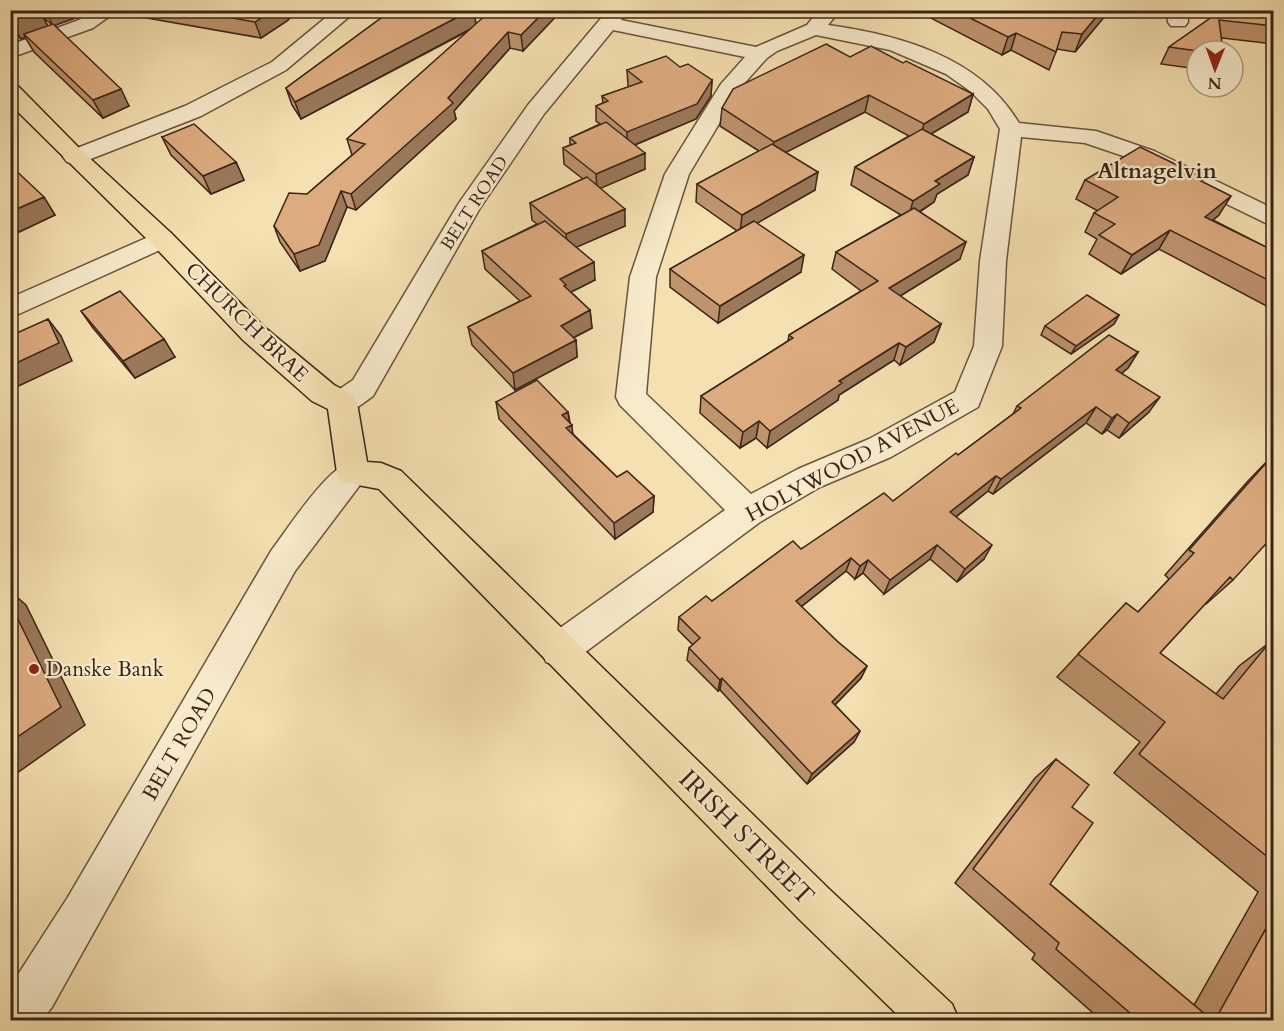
<svg xmlns="http://www.w3.org/2000/svg" width="1284" height="1031" viewBox="0 0 1284 1031" font-family="Cardo,serif">
<rect width="100%" height="100%" fill="#f5e0b1"/>
<filter id="stains"><feTurbulence type="fractalNoise" baseFrequency=".00333" numOctaves="4"/><feColorMatrix values="0 0 0 0 .2 0 0 0 0 .09 0 0 0 0 .02 0 0 0 .5 -.17"/></filter>
<radialGradient id="worn" r=".72"><stop offset=".6" stop-color="#630" stop-opacity="0"/><stop offset="1" stop-color="#630" stop-opacity=".3"/></radialGradient>
<g fill="none" stroke-linecap="round" stroke-linejoin="round">
<g stroke="#69543e" stroke-width="3">
<path id="minor" d="M94 10H118L93 28 10 58V45L79 20Z
M335 10H357L286 70 201 116 83 162 75 164 67 162 63 157 67 152 185 106 272 62Z
M608 10H628L621 20 756 47 807 25 819 10H834L837 14 828 25C900 35 980 57 1019 123L1096 131 1154 151 1274 209V227L1138 161 1085 143 1021 137 1006 261 1002 346 978 407 891 457 820 487 760 522 572 662 559 667 546 662 541 650 546 638 725 510 620 405 616 397 630 277 665 174 721 84 745 57 613 30 544 114 480 208 373 396C359 406 349 416 331 411L327 403 331 395 353 380 459 203 528 105ZM816 35 890 50 946 74 970 91 988 109 1000 129 980 261 974 346 955 392 869 439 798 469 751 494 646 394 656 277 689 174 741 87 767 58 777 51Z
M1167 10H1187L1188 22 1185 26H1171L1168 22Z
M162 231 171 233 175 239 171 245 10 318V298Z
M353 460 364 464 369 473 295 571 52 1007 42 1020H10V987L68 897 271 551C289 527 326 469 353 460Z"/>
</g>
<g stroke="#3a2517" stroke-width="3">
<path id="major" d="M10 85 18 86 83 152 171 233 263 326 334 385 353 395 357 403 367 462 381 463 401 471 829 889 952 1004 959 1020H903L799 919 379 489 342 482 337 473 328 409 312 401 243 340 153 245 10 104Z"/>
</g>
<use href="#minor" fill="#f8ebcc" fill-rule="evenodd"/>
<use href="#major" fill="#f5e0b1" fill-rule="evenodd"/>
</g>
<path fill="#be936e" stroke="#3a2517" stroke-width="1.5" fill-rule="evenodd" d="M10 10H89L81 16 54 25 129 106 103 118 34 52 25 37 21 39 10 28ZM43 17 52 25 48 26Z
M128 10H298L287 21 261 38 130 15Z
M392 10H474L476 24 499 16 505 10H562L523 51 510 48 454 111 456 119 356 210 347 207 325 261 300 271 280 242 274 226 307 194 352 155 347 139 470 30 301 119 292 105 286 88Z
M749 10H770L756 15Z
M922 10H1110L1075 52 1057 49 1049 70 1011 50 1002 55 921 13Z
M1222 10H1274V44L1222 38 1197 51V69L1161 64 1169 47Z
M850 57 903 63 973 94 968 112 931 134 974 157 968 175 937 194 934 202 920 212 960 259 900 296 941 324 934 342 900 365 894 360 839 395 838 400 767 448 756 438 740 448 700 413 701 396 788 341 789 335 861 291 832 269 836 252 901 215 851 185 855 167 909 136 865 112 786 152 815 190 757 223 801 272 718 323 670 287V269L737 231 696 202 697 184 759 151 720 126 722 108Z
M680 67 712 80 711 96 696 119 635 145 645 169 600 188 625 226 576 247 595 280 571 292 590 310 592 328 573 338 576 340 577 357 515 390 472 345 468 327 520 301 485 269 482 251 537 224 532 220 530 203 583 179 564 164 563 148 570 145V138L600 124 596 121V106L603 103 602 96 629 87 628 86 627 70Z
M162 137 236 162 244 180 211 194 171 155Z
M10 165 55 215 19 232 10 222Z
M1204 178 1202 182 1219 215 1213 220 1274 251V310L1159 249 1121 274 1089 254 1097 239 1085 232 1094 213 1098 211 1076 199 1085 180Z
M81 311 175 357 135 378 93 328Z
M1119 315 1114 324 1071 354 1041 335 1045 326Z
M1138 352 1128 368 1122 373 1149 412 1119 438 1107 430 1102 434 1086 423 993 494 988 491 956 517 984 559 957 582 930 559 884 594 863 573 855 579 846 571 801 607 838 642 867 666 861 678 835 705 860 731 854 742 807 784 720 690 718 691 687 660 689 648 693 645 678 630 679 617 712 601 801 549 893 501 958 455 1013 414 1017 406Z
M496 402 568 412 570 422 573 434 617 477 654 496 653 512 615 539 499 419Z
M1274 454 1233 580 1206 604H1205L1160 653 1216 694 1239 666 1269 643 1274 646V1020H1101L1032 959 1035 954 955 883 1035 778 1056 759 1072 807 1050 884 1194 1005 1258 892 1114 773 1140 742 1057 677 1126 603 1138 612 1169 579 1165 575 1248 481Z"/>
<path fill="#9b785a" stroke="#3a2517" stroke-width="1.5" d="M16 10H39L49 28 24 34 25 37 21 39 10 21V12Z
M45 10H89L81 16 53 26Z
M273 10H298L287 21 261 38 255 22Z
M471 10H474L476 26 301 119 295 102Z
M546 10H562L523 51 521 35Z
M756 10H770L756 15Z
M1102 10H1110L1075 52 1082 34Z
M508 32 510 48 454 111 456 119 356 210 351 194 448 98Z
M1016 33 1011 50 1002 55 1008 37Z
M712 80 711 96 696 119 627 148V132Z
M121 89 129 106 103 118 93 100Z
M973 94 968 112 919 141 924 124Z
M869 95 865 112 771 160 774 142Z
M645 153V169L597 190 596 174Z
M974 157 968 175 937 194 934 202 908 219 913 201 935 181Z
M236 162 244 180 211 194 203 176Z
M818 172 815 190 740 233 742 215Z
M341 191 347 207 325 261 300 271 294 254Z
M1231 196 1219 215 1193 236 1205 217Z
M44 197 55 215 19 232 10 219V212Z
M625 209V226L568 251 566 234Z
M1170 230 1159 249 1121 274 1132 255Z
M966 242 960 259 884 306 889 288Z
M804 255 801 272 718 323 720 306Z
M594 262 595 280 567 294 560 279Z
M590 310 592 328 563 343 561 326Z
M1119 315 1114 324 1071 354 1076 346Z
M48 319 61 336 72 361 10 390V366Z
M941 324 934 342 900 365 906 347Z
M164 339 175 357 135 378 123 361Z
M576 340 577 357 515 390 513 373Z
M899 343 894 360 839 395 838 400 767 448 770 431 839 381Z
M1138 352 1128 368 1106 386 1116 370Z
M1160 397 1149 412 1119 438 1129 423Z
M1096 407 1086 423 993 494 1001 479Z
M568 412 570 426 572 425 573 441 568 445 562 415Z
M1117 414 1107 430 1102 434 1112 418Z
M759 421 756 438 740 448 743 432Z
M996 476 988 491 943 527 950 512Z
M654 496 653 512 615 539 614 523Z
M937 545 930 559 884 594 890 580Z
M992 545 984 559 957 582 965 569Z
M851 558 846 571 792 614 796 601Z
M868 560 863 573 855 579 860 566Z
M10 591 26 605 85 725 10 778Z
M867 666 861 678 827 713 832 702Z
M722 678 720 690 718 691 720 680Z
M860 731 854 742 807 784 812 774Z"/>
<path fill="#ddab80" stroke="#3a2517" stroke-width="1.5" d="M186 10H273L255 22Z
M392 10H471L295 102 286 88Z
M505 10H546L521 35 508 32 448 98 453 103 351 194 341 191 319 245 294 254 274 226 289 193 307 194 365 144 347 139 488 13 499 16Z
M954 10H1102L1082 34 1062 32 1056 52 1016 33 1008 37Z
M1222 10H1274V26L1219 20 1223 51H1198L1169 47Z
M53 24 121 89 93 100 24 34Z
M826 44 850 57 871 46 903 63 906 61 973 94 924 124 869 95 774 142 722 108 733 89Z
M666 56 680 67 688 64 712 80 697 104 627 132 596 106 608 101 602 96 642 82 627 70Z
M606 122 645 153 596 174 563 148 576 143 570 138Z
M194 124 236 162 203 176 162 137Z
M922 129 974 157 935 181 940 184 913 201 855 167Z
M772 144 818 172 742 215 697 184Z
M1140 147 1204 178 1201 181 1231 196 1205 217 1274 251V283L1170 230 1132 255 1099 235 1115 224 1094 213 1118 197 1085 180Z
M10 165 44 197 10 212Z
M587 177 625 209 566 234 530 203Z
M914 208 966 242 889 288 941 324 906 347 899 343 839 381 842 383 770 431 759 421 743 432 701 396 793 338 789 335 878 281 836 252Z
M545 221 594 262 560 279 566 285 564 286 590 310 561 326 576 340 513 373 468 327 531 296 482 251Z
M754 221 804 255 720 306 670 269Z
M120 291 164 339 123 361 81 311Z
M1087 295 1119 315 1076 346 1045 326Z
M48 319 59 343 10 366V336Z
M1109 335 1138 352 1116 370 1160 397 1129 423 1117 414 1112 418 1096 407 1001 479 996 476 950 512 992 545 965 569 937 545 890 580 868 560 860 566 851 558 796 601 838 642 867 666 832 702 860 731 812 774 722 678 720 680 689 648 700 638 679 617 706 596 712 601 793 541 801 549 884 493 893 501 956 453 958 455 1021 408 1017 406Z
M537 380 568 412 562 415 572 425 566 428 617 477 627 471 654 496 614 523 496 402Z
M1274 454V535L1233 580 1230 577 1160 653 1223 699 1269 643 1274 646V862L1139 754 1165 722 1078 654 1126 603 1138 612 1194 553 1189 550Z
M10 603 61 707 10 742Z
M1056 759 1089 785 1072 807 1093 823 1050 884 1212 1020H1138L1056 949 1059 943 973 869Z
M1274 914V1020H1215Z"/>
<circle fill="#8f2418" stroke="#f8ebcc" stroke-width="2" cx="34" cy="669" r="6"/>
<g text-anchor="middle" stroke-width="4.5" stroke-linejoin="round" paint-order="stroke">
<g font-size="18" fill="#3a2517" stroke="#f8ebcc">
<text transform="translate(474 203) rotate(-57)" y="6">BELT ROAD</text>
</g>
<g font-size="21" fill="#3a2517" stroke="#f8ebcc">
<text transform="translate(247 322) rotate(44)" y="7">CHURCH BRAE</text>
<text transform="translate(852 460) rotate(-28)" y="7">HOLYWOOD AVENUE</text>
<text transform="translate(179 744) rotate(-60)" y="7">BELT ROAD</text>
</g>
<g font-size="21" fill="#3a2517" stroke="#f8ebcc" text-anchor="start">
<text x="46" y="676">Danske Bank</text>
</g>
<g font-size="22" font-weight="bold" fill="#3a2517" stroke="#f8ebcc">
<text x="1157" y="178">Altnagelvin</text>
</g>
<g font-size="26" fill="#3a2517" stroke="#f8ebcc">
<text transform="translate(747 837) rotate(45)" y="9">IRISH STREET</text>
</g>
</g>
<rect width="1284" height="1031" fill="none" stroke="#f5e0b1" stroke-width="36"/>
<rect x="12" y="12" width="1260" height="1007" fill="none" stroke="#3a2517" stroke-width="3"/>
<rect x="18" y="18" width="1248" height="995" fill="none" stroke="#3a2517" stroke-width="1.5"/>
<g transform="translate(1215 69) rotate(181)"><circle r="28" fill="#f8ebcc" stroke="#ac9c84" stroke-width="1.5"/>
<path d="M0-4.5L10 22L0 15L-10 22Z" fill="#8f2418"/>
<text y="-9" font-size="16" font-weight="bold" text-anchor="middle" fill="#3a2517">N</text>
</g>
<rect width="100%" height="100%" filter="url(#stains)"/>
<rect width="100%" height="100%" fill="url(#worn)"/>
</svg>
